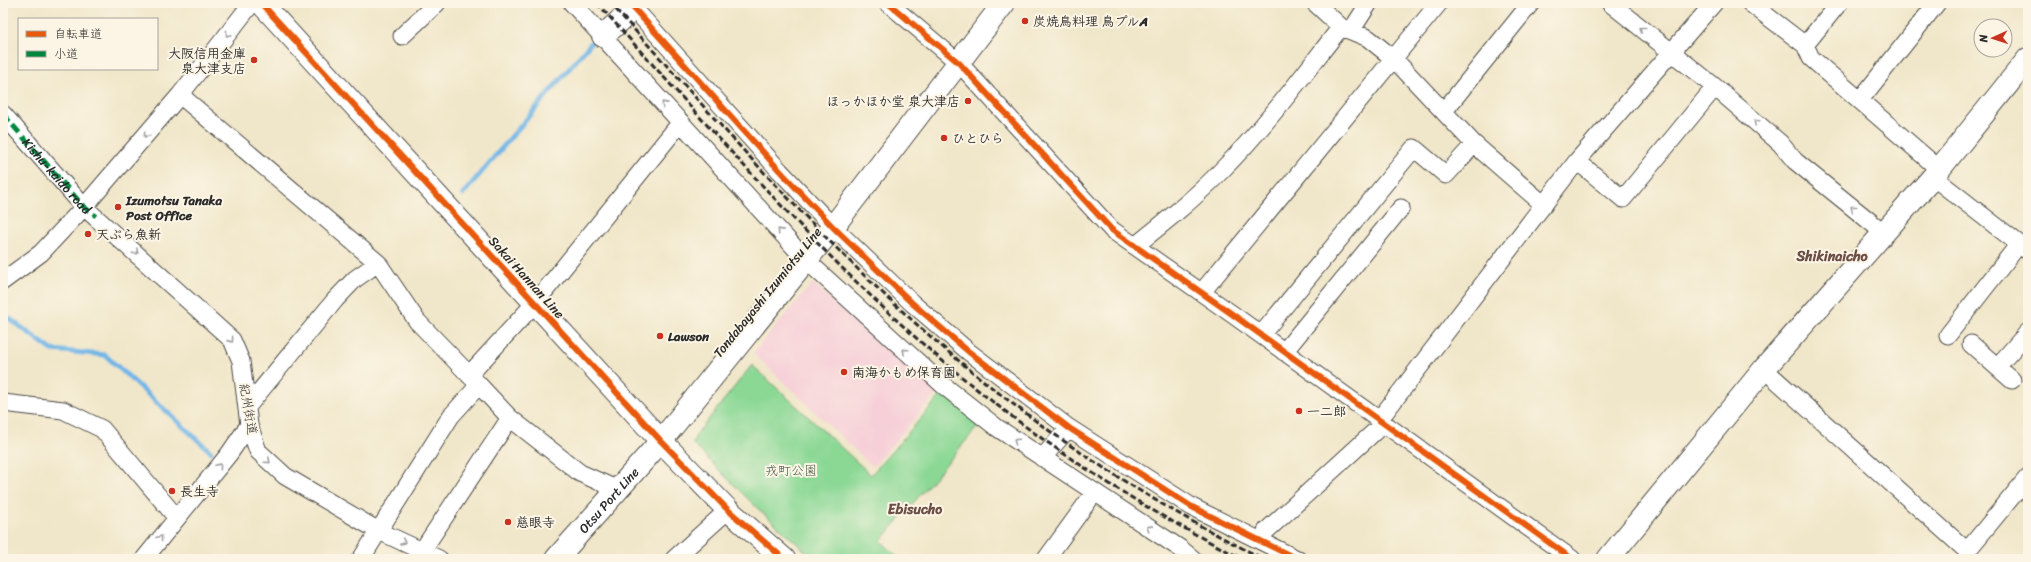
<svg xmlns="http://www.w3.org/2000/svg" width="2031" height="562" viewBox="0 0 2031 562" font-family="Sriracha,'Klee One',sans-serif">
<rect width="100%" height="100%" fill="#fcf5e5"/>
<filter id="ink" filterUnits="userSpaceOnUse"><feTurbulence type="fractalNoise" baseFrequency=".025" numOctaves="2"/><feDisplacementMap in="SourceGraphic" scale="8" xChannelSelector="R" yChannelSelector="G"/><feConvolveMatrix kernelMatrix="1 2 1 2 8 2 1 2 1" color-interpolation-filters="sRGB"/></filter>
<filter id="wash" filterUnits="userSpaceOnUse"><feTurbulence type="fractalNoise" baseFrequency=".012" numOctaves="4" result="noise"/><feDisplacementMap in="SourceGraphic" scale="16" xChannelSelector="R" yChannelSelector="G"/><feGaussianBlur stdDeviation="0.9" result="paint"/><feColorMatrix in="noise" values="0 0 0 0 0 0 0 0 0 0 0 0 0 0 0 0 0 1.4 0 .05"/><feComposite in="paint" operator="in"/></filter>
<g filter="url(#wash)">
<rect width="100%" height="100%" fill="#f0e6c9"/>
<path fill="#f6cfd8" d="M813 283 938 392 873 467 753 353Z"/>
<path fill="#8bd895" stroke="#5b8260" d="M752 365 871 475 943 393 981 423 881 541 900 559H814L755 506 693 444 696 435Z"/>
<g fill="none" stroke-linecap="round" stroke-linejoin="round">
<path stroke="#71b6e7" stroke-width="5" d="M463 194 591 43
M3 314 52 350 105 355 211 452"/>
</g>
</g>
<g filter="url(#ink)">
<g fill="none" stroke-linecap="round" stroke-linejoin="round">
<g stroke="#494743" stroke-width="19">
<path id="street" d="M572 3 806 260 943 385 996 427 1181 549 1193 559
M629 3 780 171 833 227 912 303 969 352 1069 428 1192 507 1297 559
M888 3 959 63 1112 230 1232 314 1572 559
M1315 3 1341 27 1368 38 1394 59 1474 144 1544 205
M1610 3 1715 87 1780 143 1795 161 1883 232
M1750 3 1805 45 1811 58 1939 169
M1351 31 1369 3
M402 36 437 3
M1805 45 1839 3
M180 95 378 263 417 321 479 385
M1860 100 1937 3
M1444 111 1531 3
M3 114 84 207 232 340 241 361 249 425 258 451 285 476 377 530 439 559
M1577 161 1623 199 1715 87
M1933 177 2028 251
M1135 246C1165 222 1195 198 1222 170 1266 126 1303 75 1341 27
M3 281 41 253 84 207 180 95 252 3
M1202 292 1439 3
M1261 335 1414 148 1446 175 1474 144
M1948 335 2019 244
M1971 344 2012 380
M1284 352 1401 208
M1997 367 2028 332
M1764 369 1967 551 2028 477
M469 375 535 303 681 122
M3 403 63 410 102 429 176 517
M247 407 335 300 355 279 378 263
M510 418 580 473 618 490
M1379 420 1577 161 1714 3
M1042 458 1069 428
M1266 531 1384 423
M144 559 229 454 249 425
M361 559 451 416 479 385 510 418 422 551
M674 559 728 510
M1046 559 1094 493"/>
</g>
<g stroke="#494743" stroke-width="24">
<g id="secondary">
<path d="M261 3 661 441 728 510 784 559"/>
<path d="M603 36 634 8"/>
<path id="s1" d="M556 559 661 441"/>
<path d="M1608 559 1764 369 1933 177 2028 59"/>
</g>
</g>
<g stroke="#494743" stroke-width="24">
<path id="primary" d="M661 441 833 227 1004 3"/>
</g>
<use href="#street" stroke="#fff" stroke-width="17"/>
<use href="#secondary" stroke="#fff" stroke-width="22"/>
<use href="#primary" stroke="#fff" stroke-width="22"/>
<path stroke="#2b2b2b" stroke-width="3" stroke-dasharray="6 3" stroke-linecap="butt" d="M597 3C707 124 814 250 938 357 1030 436 1134 505 1243 559
M610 3C718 121 823 245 945 349 1042 432 1150 503 1264 559"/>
<path stroke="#00873e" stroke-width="5" stroke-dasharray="10 5" stroke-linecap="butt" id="s2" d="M3 114 84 207 96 216"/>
<g stroke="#fcf5e5" stroke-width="8">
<path id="cycleway" d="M261 3 661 441 728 510 784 559
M629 3 780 171 833 227 912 303 969 352 1069 428 1192 507 1297 559
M888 3 959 63 1112 230 1232 314 1572 559"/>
</g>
<use href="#cycleway" stroke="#e8590c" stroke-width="6"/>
</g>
<defs><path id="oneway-chevron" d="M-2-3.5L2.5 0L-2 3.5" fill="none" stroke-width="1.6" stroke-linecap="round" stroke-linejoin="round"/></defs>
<g stroke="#a0a0a0">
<use href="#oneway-chevron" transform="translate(1642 29) rotate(-141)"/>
<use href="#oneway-chevron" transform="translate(228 34) rotate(128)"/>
<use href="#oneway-chevron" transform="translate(664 104) rotate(-132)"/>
<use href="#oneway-chevron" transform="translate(1756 122) rotate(-138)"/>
<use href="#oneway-chevron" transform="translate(146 135) rotate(131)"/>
<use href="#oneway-chevron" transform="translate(1853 208) rotate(-141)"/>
<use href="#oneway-chevron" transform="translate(780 231) rotate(-132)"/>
<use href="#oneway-chevron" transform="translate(136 252) rotate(42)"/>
<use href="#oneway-chevron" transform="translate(231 340) rotate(54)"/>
<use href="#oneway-chevron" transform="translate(905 351) rotate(-138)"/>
<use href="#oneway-chevron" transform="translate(1016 441) rotate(-146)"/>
<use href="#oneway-chevron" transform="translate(268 461) rotate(42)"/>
<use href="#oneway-chevron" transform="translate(219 466) rotate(-50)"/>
<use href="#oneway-chevron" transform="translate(1149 528) rotate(-147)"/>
<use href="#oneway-chevron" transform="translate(160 538) rotate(-53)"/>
<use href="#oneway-chevron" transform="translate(403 542) rotate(25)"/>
</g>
</g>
<g fill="#c8321e" stroke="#fcf5e5" stroke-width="1.5">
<circle cx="1025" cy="21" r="4"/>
<circle cx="254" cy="60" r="4"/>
<circle cx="968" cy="101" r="4"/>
<circle cx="944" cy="138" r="4"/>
<circle cx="118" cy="207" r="4"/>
<circle cx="88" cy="234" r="4"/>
<circle cx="660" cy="336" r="4"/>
<circle cx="844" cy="372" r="4"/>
<circle cx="1299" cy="411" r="4"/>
<circle cx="172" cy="491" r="4"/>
<circle cx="508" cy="522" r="4"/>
</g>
<g text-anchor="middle" stroke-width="4" stroke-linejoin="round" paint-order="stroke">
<g font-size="13" font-weight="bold" fill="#2b2b2b" stroke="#fcf5e5" text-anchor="start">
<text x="1033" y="26">炭焼鳥料理 鳥プルA</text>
<text x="246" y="58" text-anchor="end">大阪信用金庫<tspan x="246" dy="15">泉大津支店</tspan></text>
<text x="960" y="106" text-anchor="end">ほっかほか堂 泉大津店</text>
<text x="952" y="143">ひとひら</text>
<text x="126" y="205">Izumotsu Tanaka<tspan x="126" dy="15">Post Office</tspan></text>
<text x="96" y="239">天ぷら魚新</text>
<text x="668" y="341">Lawson</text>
<text x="852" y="377">南海かもめ保育園</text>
<text x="1307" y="416">一二郎</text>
<text x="180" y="496">長生寺</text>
<text x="516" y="527">慈眼寺</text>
</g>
<g font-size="13" fill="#2b2b2b" stroke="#fcf5e5">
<text dy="5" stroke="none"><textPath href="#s2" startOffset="82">Kishu-kaido road</textPath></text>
<text transform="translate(527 277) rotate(48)" y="5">Sakai Hannan Line</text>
<text transform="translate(767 292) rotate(-51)" y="5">Tondabayashi Izumiotsu Line</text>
<text transform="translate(249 409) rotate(80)" y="5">紀州街道</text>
<text dy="5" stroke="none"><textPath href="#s1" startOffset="79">Otsu Port Line</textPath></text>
</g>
<g font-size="13" fill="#435646" stroke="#fcf5e5">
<text x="791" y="475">戎町公園</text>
</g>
<g font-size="14" font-weight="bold" fill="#6b4e45" stroke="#fcf5e5">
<text x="1832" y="261">Shikinaicho</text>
<text x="915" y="514">Ebisucho</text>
</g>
</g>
<rect width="2031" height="562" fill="none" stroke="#fcf5e5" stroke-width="16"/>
<rect x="18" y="18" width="140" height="52" fill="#fcf5e5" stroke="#a8a49b"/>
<rect x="26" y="31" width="20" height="6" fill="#e8590c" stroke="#a8a49b"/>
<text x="54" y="38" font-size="12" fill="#2b2b2b">自転車道</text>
<rect x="26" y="51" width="20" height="6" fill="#00873e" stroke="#a8a49b"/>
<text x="54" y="58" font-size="12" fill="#2b2b2b">小道</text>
<g transform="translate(1993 38) rotate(267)"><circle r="19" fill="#fcf5e5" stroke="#a8a49b"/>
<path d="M0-3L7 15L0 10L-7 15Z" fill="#c8321e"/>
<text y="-6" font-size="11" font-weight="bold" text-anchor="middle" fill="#2b2b2b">N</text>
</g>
</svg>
